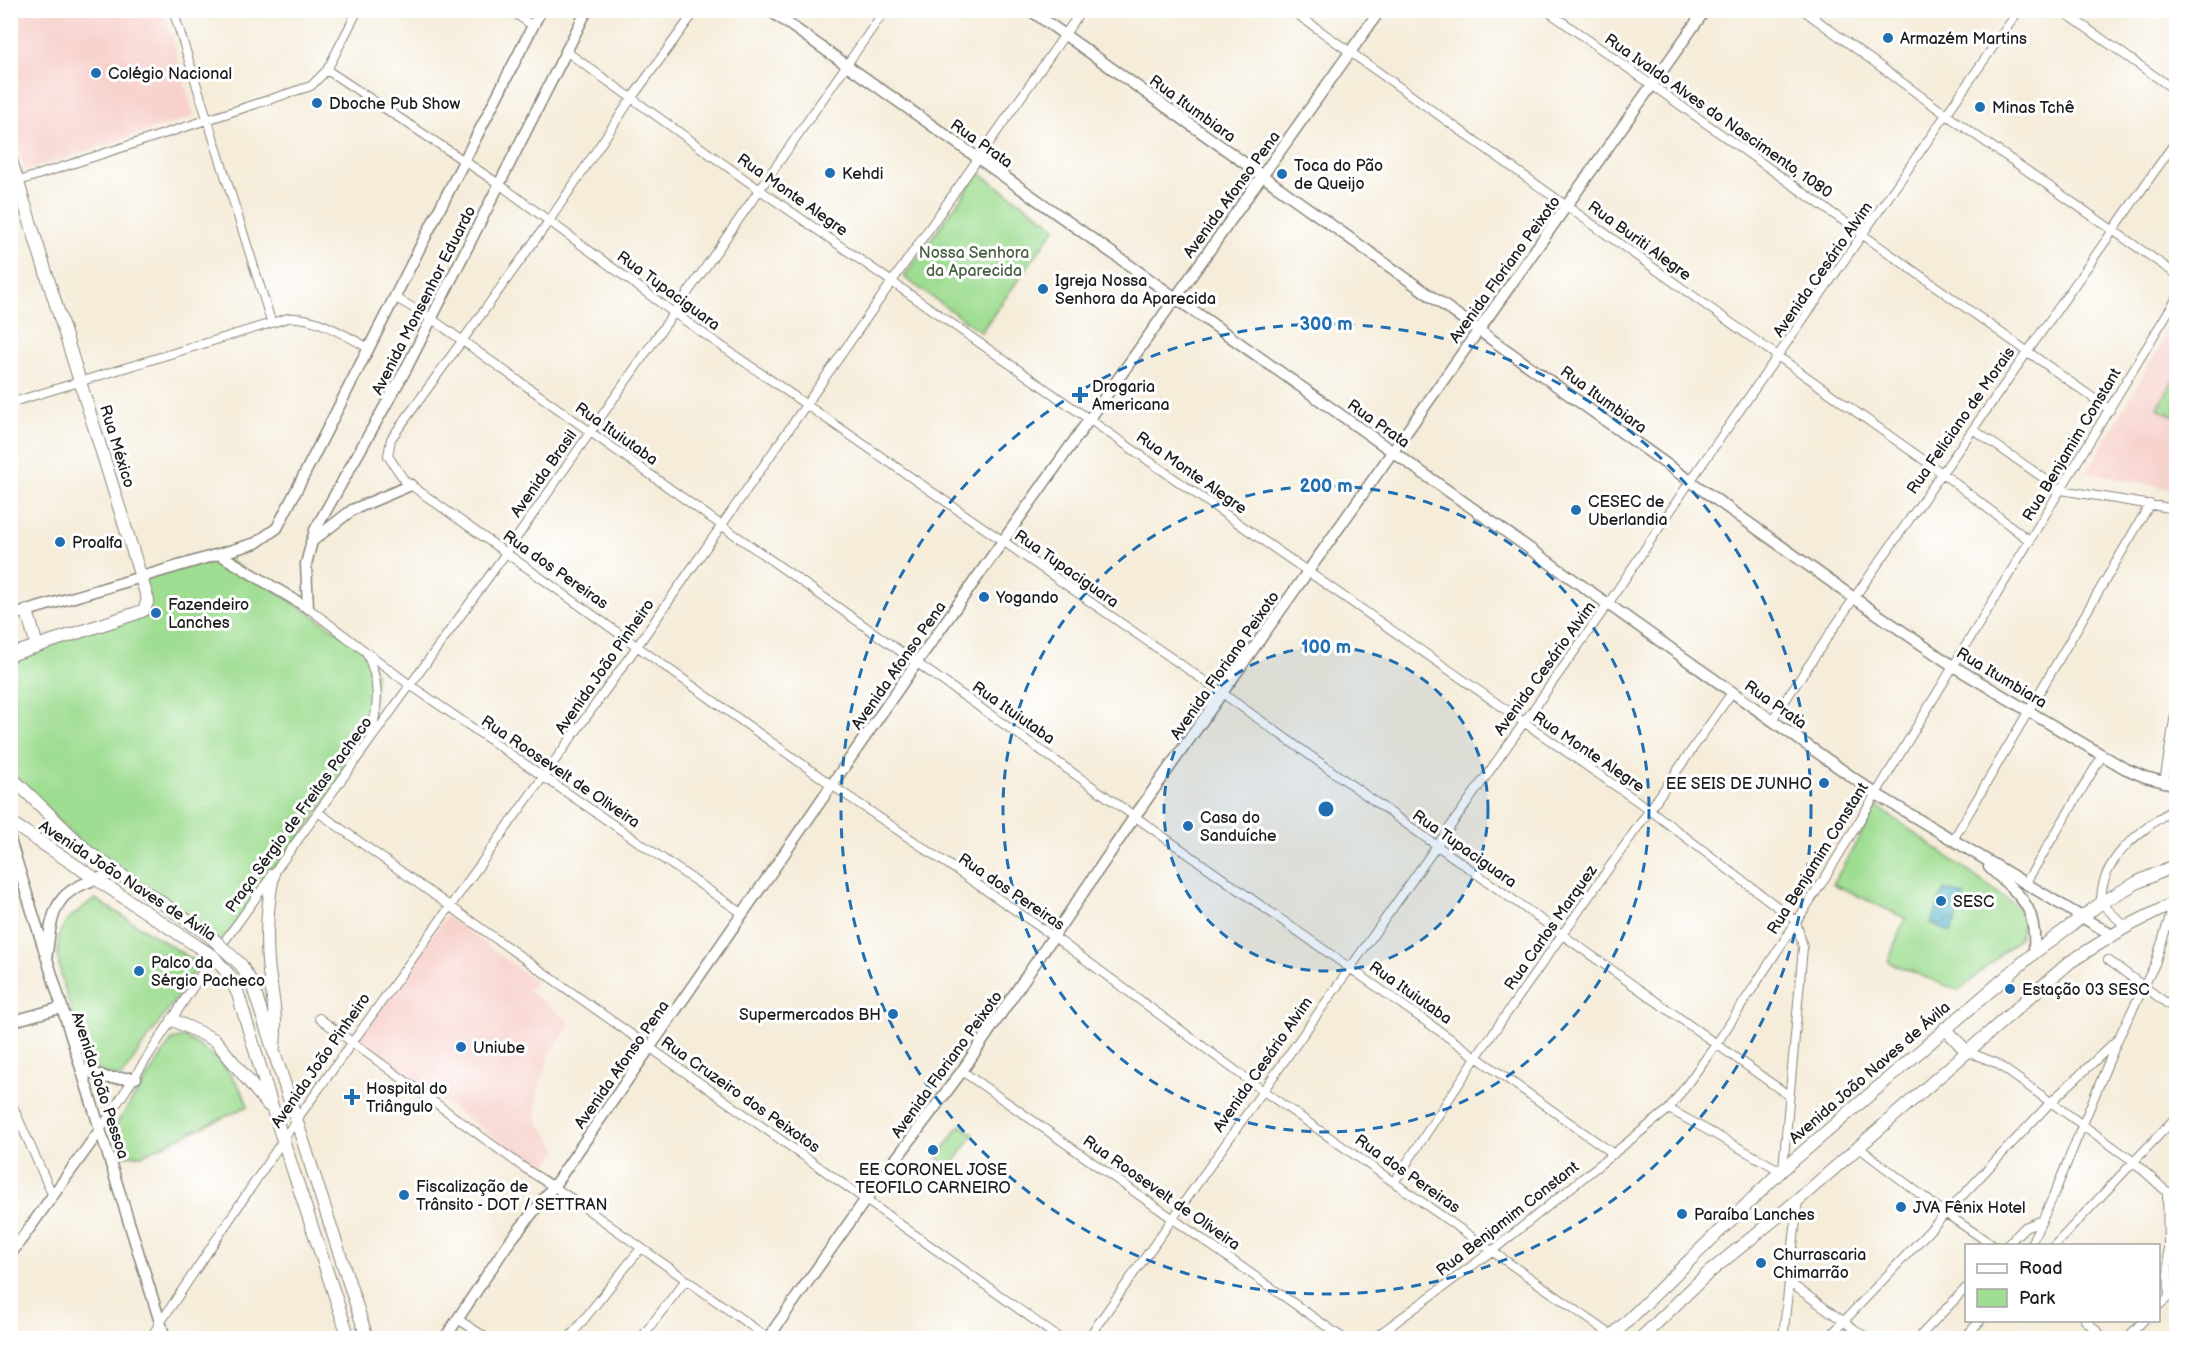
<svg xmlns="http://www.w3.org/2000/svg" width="2187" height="1349" viewBox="0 0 2187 1349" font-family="'Balsamiq Sans',sans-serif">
<defs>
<pattern id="water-waves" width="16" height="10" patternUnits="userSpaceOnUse" patternTransform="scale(1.5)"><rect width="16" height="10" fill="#47b0c6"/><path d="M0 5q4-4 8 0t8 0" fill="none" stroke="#3a8ea0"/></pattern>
</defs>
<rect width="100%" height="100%" fill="#fff"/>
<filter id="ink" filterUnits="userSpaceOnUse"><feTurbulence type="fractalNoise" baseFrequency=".0167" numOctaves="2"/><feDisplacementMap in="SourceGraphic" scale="12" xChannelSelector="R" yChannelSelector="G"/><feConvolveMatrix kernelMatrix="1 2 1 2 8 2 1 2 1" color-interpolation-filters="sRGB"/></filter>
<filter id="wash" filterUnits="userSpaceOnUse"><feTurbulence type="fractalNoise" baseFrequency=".008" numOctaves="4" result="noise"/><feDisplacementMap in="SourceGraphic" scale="24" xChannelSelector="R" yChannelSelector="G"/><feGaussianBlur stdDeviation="1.35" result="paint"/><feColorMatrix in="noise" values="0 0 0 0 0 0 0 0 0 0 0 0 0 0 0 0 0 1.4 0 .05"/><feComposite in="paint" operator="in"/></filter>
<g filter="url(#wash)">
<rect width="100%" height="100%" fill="#f5ecd9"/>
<path fill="#f7d0cb" d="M10 11H164L194 116 25 171 11 125Z
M2176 318V490L2087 472Z
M447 916 536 982 528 991 569 1021V1027L550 1054 538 1092 536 1115 539 1123 559 1150 542 1172 358 1040Z"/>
<path fill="#9fdd92" stroke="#5e7c57" stroke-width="1.5" d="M979 173 1056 227 981 332 904 277Z
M2176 375V418L2158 408Z
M219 554 366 650 376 673 369 741 222 945 114 873 10 776V655L144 610 142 578Z
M1877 806 2019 908 2023 922 2019 938 1959 991 1888 962 1905 918 1833 884Z
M95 899 200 964 121 1077 104 1074 92 1066C81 1032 44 957 63 926 69 916 86 906 95 899Z
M184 1037C211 1051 239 1077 248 1106L142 1155 122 1156 113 1129 172 1040Z
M960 1125 974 1134 951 1167 937 1158Z"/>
<path fill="url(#water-waves)" stroke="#326671" stroke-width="1.5" d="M1944 889 1965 896 1951 932 1931 924Z"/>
</g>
<g filter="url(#ink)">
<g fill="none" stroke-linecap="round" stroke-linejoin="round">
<g stroke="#88847a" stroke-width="10">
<path id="minor" d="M173 10 271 321
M510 10 533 26
M696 10 631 99 549 221 391 439 388 456 405 481 833 786 1053 936 1262 1090 1616 1338
M1291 10 1942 473 2030 541
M1546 10 2110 410
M1803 10 1948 116 2176 274
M2061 10 2176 91
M567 52 760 190 1650 810 1796 921 1803 947 1783 1169
M327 70 499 184 674 313 1222 693 1788 1095
M10 184 311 86 327 70 358 10
M396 298 432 319 721 525 1614 1154
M10 403 288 318C316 316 344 335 369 348
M1974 430 2061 490 2176 509
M308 608 410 685 742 913
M366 652C380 681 379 704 371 735
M1772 720 1854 598 2176 141
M2164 783 2176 708
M318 812C564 989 814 1161 1059 1338
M1953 840 2150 504
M2025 884 2102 756
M2126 927 2101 903C2100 857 2142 830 2176 807
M2108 960 2176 1010
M319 1018 523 1167 574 1200 768 1338
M1966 1051 1996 1063 2133 1161 2167 1192
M962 1071 1343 1338
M10 1100 52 1194
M1669 1109 1781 1171
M100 1130 210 961 506 553 885 10
M1858 1147 1945 1213 1994 1246
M1395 1181 1477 1056 1733 691
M2006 1246 2025 1227 2040 1221
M2030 1246 2053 1197 2118 1039 2155 964 2174 903
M2054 1246 2176 1117
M1790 1283 1867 1338
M2169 1297 2167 1192 2176 1191
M2158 1306 2169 1297
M459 1320 487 1338
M2085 1320 2104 1338
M10 1333 18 1338
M150 1338 295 1122 638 645 1082 10
M569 1338 641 1248
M641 1338 685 1281
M1088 1338 1608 604 1691 480 2019 10
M1374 1338 1492 1251 1669 1109 1717 1043 1823 881 2176 299
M1783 1338 1798 1200
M1828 1338 2050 1103 2118 1039
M1918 1338 1966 1288
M1964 1338 1981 1320
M2127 1338 2144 1320"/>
</g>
<g stroke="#88847a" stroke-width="13">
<path id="tertiary" d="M769 10 1876 794 2112 935
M1030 10 1854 598 1953 666 2124 768 2145 777 2176 785
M311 542 352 510 411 485
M219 554 308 608
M308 608 306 564 315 530 406 369 587 10
M10 616 256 543 277 528 541 10
M10 840 165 1338
M1989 867C2022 898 2037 905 2034 953
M47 953C53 896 61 890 114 873
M10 1022 60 1008
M83 1070 108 1078H136
M10 1255 100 1130
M445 1338 507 1245 553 1187 917 662 1380 10
M768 1338 866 1199 962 1071 1135 816 1705 10"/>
</g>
<g stroke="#88847a" stroke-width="14">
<path id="secondary" d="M10 157 148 600 144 610 137 613 10 655
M27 611 37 646
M10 776 88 852 210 936
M10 822 197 946
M273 875C267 907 265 939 269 972 273 998 277 1019 274 1046
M241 965 252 984 367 1338
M229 975 238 994 274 1113 349 1338
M173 1020 215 1040 268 1105
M1945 1028 1966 1051
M1610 1338 1781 1171 2034 953 2101 903 2138 882 2176 865
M1641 1338 1706 1275 1798 1200 2070 962 2126 927 2176 902"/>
</g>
<use href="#minor" stroke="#fff" stroke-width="8"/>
<use href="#tertiary" stroke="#fff" stroke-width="10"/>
<use href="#secondary" stroke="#fff" stroke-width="12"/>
<g stroke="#88847a" stroke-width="14" stroke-linecap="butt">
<path id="secondary-bridge" d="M210 936 241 965
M197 946 213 956 229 975"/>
</g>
<use href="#secondary-bridge" stroke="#fff" stroke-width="12"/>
</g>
</g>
<circle cx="1326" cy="809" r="162" fill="#1f6fb2" fill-opacity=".12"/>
<g fill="none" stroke="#1f6fb2" stroke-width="3" stroke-dasharray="10 8">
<circle cx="1326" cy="809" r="162"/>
<circle cx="1326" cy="809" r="323"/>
<circle cx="1326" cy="809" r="485"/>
</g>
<g fill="#1f6fb2" stroke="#fff" stroke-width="2">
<circle cx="1888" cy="38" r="6"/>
<circle cx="96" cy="73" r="6"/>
<circle cx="317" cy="103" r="6"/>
<circle cx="1980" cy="107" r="6"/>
<circle cx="830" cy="173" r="6"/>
<circle cx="1282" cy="174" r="6"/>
<circle cx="1043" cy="289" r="6"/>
<path d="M1077 386h6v6h6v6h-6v6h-6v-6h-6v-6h6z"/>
<circle cx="1576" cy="510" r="6"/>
<circle cx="60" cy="542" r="6"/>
<circle cx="984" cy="597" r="6"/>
<circle cx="156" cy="613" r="6"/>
<circle cx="1824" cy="783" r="6"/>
<circle cx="1188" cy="826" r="6"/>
<circle cx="1941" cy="901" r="6"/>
<circle cx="139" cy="971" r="6"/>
<circle cx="2010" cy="989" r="6"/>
<circle cx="893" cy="1014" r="6"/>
<circle cx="461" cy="1047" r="6"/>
<path d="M349 1088h6v6h6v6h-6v6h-6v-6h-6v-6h6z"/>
<circle cx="933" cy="1150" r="6"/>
<circle cx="404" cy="1195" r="6"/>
<circle cx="1901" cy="1207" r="6"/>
<circle cx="1682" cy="1214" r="6"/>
<circle cx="1761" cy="1263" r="6"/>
</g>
<g text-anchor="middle" stroke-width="6" stroke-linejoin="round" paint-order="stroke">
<g font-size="16" fill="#1c1c1c" stroke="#fff" text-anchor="start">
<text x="1900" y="44">Armazém Martins</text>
<text x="108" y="79">Colégio Nacional</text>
<text x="329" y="109">Dboche Pub Show</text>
<text x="1992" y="113">Minas Tchê</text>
<text x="1294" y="171">Toca do Pão<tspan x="1294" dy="18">de Queijo</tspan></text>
<text x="842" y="179">Kehdi</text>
<text x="1055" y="286">Igreja Nossa<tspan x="1055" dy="18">Senhora da Aparecida</tspan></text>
<text x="1092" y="392">Drogaria<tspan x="1092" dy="18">Americana</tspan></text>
<text x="1588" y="507">CESEC de<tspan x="1588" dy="18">Uberlandia</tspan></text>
<text x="72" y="548">Proalfa</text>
<text x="996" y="603">Yogando</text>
<text x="168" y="610">Fazendeiro<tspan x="168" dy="18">Lanches</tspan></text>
<text x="1812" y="789" text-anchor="end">EE SEIS DE JUNHO</text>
<text x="1200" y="823">Casa do<tspan x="1200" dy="18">Sanduíche</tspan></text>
<text x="1953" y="907">SESC</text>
<text x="151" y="968">Palco da<tspan x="151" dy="18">Sérgio Pacheco</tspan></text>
<text x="2022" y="995">Estação 03 SESC</text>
<text x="881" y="1020" text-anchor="end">Supermercados BH</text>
<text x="473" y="1053">Uniube</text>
<text x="366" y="1094">Hospital do<tspan x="366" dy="18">Triângulo</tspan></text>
<text x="933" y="1175" text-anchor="middle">EE CORONEL JOSE<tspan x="933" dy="18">TEOFILO CARNEIRO</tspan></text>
<text x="416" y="1192">Fiscalização de<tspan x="416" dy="18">Trânsito - DOT / SETTRAN</tspan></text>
<text x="1913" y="1213">JVA Fênix Hotel</text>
<text x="1694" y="1220">Paraíba Lanches</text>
<text x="1773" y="1260">Churrascaria<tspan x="1773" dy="18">Chimarrão</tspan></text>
</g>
<g font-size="16" fill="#1c1c1c" stroke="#fff">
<text transform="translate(1193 108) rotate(36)" y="6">Rua Itumbiara</text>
<text transform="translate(1719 115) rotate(35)" y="6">Rua Ivaldo Alves do Nascimento, 1080</text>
<text transform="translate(982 143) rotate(35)" y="6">Rua Prata</text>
<text transform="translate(793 194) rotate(35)" y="6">Rua Monte Alegre</text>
<text transform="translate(1231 194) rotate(-54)" y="6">Avenida Afonso Pena</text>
<text transform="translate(1640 240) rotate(36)" y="6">Rua Buriti Alegre</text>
<text transform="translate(1504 269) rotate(-54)" y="6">Avenida Floriano Peixoto</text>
<text transform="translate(1822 269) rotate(-55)" y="6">Avenida Cesário Alvim</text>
<text transform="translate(669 290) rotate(36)" y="6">Rua Tupaciguara</text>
<text transform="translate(423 300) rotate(-63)" y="6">Avenida Monsenhor Eduardo</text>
<text transform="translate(1604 399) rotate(36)" y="6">Rua Itumbiara</text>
<text transform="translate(1960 420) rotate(-55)" y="6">Rua Feliciano de Morais</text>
<text transform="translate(1379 423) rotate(35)" y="6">Rua Prata</text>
<text transform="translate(617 433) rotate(35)" y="6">Rua Ituiutaba</text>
<text transform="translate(2071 444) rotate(-59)" y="6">Rua Benjamim Constant</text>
<text transform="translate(118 446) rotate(73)" y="6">Rua México</text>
<text transform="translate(1192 472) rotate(35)" y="6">Rua Monte Alegre</text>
<text transform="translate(543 473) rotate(-55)" y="6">Avenida Brasil</text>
<text transform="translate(1067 568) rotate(35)" y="6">Rua Tupaciguara</text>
<text transform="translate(556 569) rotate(35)" y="6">Rua dos Pereiras</text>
<text transform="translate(898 665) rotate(-55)" y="6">Avenida Afonso Pena</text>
<text transform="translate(1224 665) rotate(-55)" y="6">Avenida Floriano Peixoto</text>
<text transform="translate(604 666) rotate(-55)" y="6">Avenida João Pinheiro</text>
<text transform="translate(1544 668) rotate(-54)" y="6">Avenida Cesário Alvim</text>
<text transform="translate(2002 677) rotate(31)" y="6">Rua Itumbiara</text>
<text transform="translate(1776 704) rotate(35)" y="6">Rua Prata</text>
<text transform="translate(1014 712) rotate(35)" y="6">Rua Ituiutaba</text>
<text transform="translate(1589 751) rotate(34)" y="6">Rua Monte Alegre</text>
<text transform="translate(561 771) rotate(34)" y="6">Rua Roosevelt de Oliveira</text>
<text transform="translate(298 814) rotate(-54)" y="6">Praça Sérgio de Freitas Pacheco</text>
<text transform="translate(1465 848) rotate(35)" y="6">Rua Tupaciguara</text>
<text transform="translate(1817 858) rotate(-58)" y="6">Rua Benjamim Constant</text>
<text transform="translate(128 880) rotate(33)" y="6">Avenida João Naves de Ávila</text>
<text transform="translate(1012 891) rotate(34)" y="6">Rua dos Pereiras</text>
<text transform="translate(1550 927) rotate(-55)" y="6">Rua Carlos Marquez</text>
<text transform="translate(1411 992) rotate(35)" y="6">Rua Ituiutaba</text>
<text transform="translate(320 1060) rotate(-55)" y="6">Avenida João Pinheiro</text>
<text transform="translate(621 1064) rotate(-55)" y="6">Avenida Afonso Pena</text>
<text transform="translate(946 1064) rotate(-54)" y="6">Avenida Floriano Peixoto</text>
<text transform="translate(1262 1064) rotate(-55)" y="6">Avenida Cesário Alvim</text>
<text transform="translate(1869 1072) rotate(-41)" y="6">Avenida João Naves de Ávila</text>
<text transform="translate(101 1085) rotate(72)" y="6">Avenida João Pessoa</text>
<text transform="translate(741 1094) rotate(35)" y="6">Rua Cruzeiro dos Peixotos</text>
<text transform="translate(1408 1173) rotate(35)" y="6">Rua dos Pereiras</text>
<text transform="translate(1162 1192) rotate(35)" y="6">Rua Roosevelt de Oliveira</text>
<text transform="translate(1507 1218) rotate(-38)" y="6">Rua Benjamim Constant</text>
</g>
<g font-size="16" fill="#4a6045" stroke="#fff">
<text x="974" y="258">Nossa Senhora<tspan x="974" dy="18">da Aparecida</tspan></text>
</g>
</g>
<circle cx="1326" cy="809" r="9" fill="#1f6fb2" stroke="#fff" stroke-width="3"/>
<g font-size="18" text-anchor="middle" font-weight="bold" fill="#1f6fb2" stroke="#fff" stroke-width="6" stroke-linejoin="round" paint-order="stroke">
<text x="1326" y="330">300 m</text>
<text x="1326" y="492">200 m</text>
<text x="1326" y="653">100 m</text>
</g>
<rect width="2187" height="1349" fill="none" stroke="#fff" stroke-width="36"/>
<rect x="1965" y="1244" width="195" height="78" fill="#ffffff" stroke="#a4a4a4" stroke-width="1.5"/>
<rect x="1977" y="1264" width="30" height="9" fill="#ffffff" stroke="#a4a4a4" stroke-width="1.5"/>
<text x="2019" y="1274" font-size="18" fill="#1c1c1c">Road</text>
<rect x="1977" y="1289" width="30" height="18" fill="#9fdd92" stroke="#a4a4a4" stroke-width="1.5"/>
<text x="2019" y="1304" font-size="18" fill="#1c1c1c">Park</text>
</svg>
